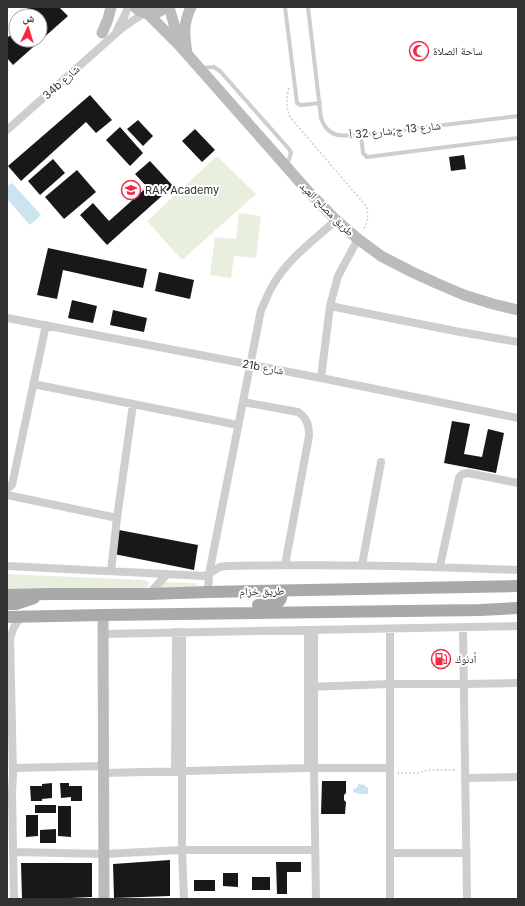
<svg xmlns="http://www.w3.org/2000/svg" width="525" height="906" viewBox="0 0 525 906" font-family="Inter,'Noto Naskh Arabic',sans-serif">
<rect width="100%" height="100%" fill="#fff"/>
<path fill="#e9efdf" d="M217 156 256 194 182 260 147 221Z
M239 213 261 216 256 258 234 256 231 278 210 275 215 237 236 239Z
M7 574 144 580 149 582V586L144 588 7 590Z
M165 582 195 583 197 584 196 587 158 588Z"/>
<path fill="#cae4f0" d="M12 183 41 215 30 225 7 199V186Z
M358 784 365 785V786L368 788V794C363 794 358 795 353 792V789H355L358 786Z"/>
<path fill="#181818" d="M26 7H59L68 16 13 65 7 58V38L16 30V40H40V16H34Z
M90 95 112 120 96 133 86 122 21 181 8 166Z
M138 120 153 136 143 146 127 129Z
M120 127 143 153 130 166 106 140Z
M195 129 215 150 202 162 182 141Z
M464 155 466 169 451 171 449 157Z
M53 159 65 173 40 195 28 181Z
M150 161 173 186 107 245 80 215 93 203 109 221 147 187 135 174Z
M77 170 96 192 64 219 45 197Z
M48 248 147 269 143 288 63 270 57 299 37 295Z
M159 272 194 280 190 299 155 291Z
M72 300 97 306 93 323 68 318Z
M113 310 147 318 144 332 110 325Z
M452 421 470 424 464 454 482 457 488 429 504 433 496 473 444 463Z
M119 530 198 545 194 570 114 554Z
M322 781H346V793L344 795V800L346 802 345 814H321Z
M52 783V798L42 799V801H31L30 786H42V784Z
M60 783H69V786H82V801H71V797L61 798Z
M35 805H56V813H35Z
M58 806H71V837L58 836Z
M26 815H38V836L26 837Z
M56 829V843H40V830Z
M170 860V896L114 898 113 864Z
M276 862H301V872H287V894H277Z
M21 863H92V897L48 899H22Z
M223 873H238V887L223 886Z
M252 877H270V890H252Z
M194 880H215V891H194Z"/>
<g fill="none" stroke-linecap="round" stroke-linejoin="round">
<path stroke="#cecece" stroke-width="1.5" stroke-dasharray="2 2" stroke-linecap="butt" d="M20 7 26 14 23 16
M7 30 16 23
M289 88C286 98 286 107 290 117L366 206C369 215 368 222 363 230
M397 773H418L428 770H457"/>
<path stroke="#cecece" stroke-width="4" d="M285 7 297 103 300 105H302L320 103
M308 7 321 118C328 139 343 136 361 135L518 116
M201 68 214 67 220 71 289 149 291 153 287 165
M361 135 363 153 367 157 518 138"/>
<path stroke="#cecece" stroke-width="8" d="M117 30 125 15 128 7
M7 130 122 28 144 13
M330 306 455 331 518 342
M7 318 321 378 518 418
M321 378 330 306 338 276 358 239
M33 384 238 425
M243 402 298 412C307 418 309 425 309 436L285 565
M7 489 12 485 46 325
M7 495 117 518
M362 565 381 462
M7 566 167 574 203 576 209 574 220 567 227 566C324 564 421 566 518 570
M440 566 459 478C461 474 464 473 468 473L518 483
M111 571 117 518 133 404
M208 592 209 574 261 310C265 302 268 293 273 285 288 259 314 240 336 220
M149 594 167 574
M463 628 467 899
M390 629V899
M308 630V768
M314 630V769L316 899
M182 632V850L184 899
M103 634 518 626
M308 687 390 684H463L518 683
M13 768 104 766
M175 771 176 632
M104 773 308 768H390
M465 778 518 777
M14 852 104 854 182 850H315
M390 853H466
M14 899 12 794 13 773 10 638 14 627 21 617"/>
<path stroke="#bbb" stroke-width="11" d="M135 7C144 16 156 16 165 7
M169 7 180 45
M147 13 180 46 306 189 336 220 358 239 381 256 412 272 436 283 464 295 493 304 518 310
M102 33 108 19 111 7
M187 53C184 35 183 24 191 7
M103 615 104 899"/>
<path stroke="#a9a9a9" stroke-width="12" d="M7 595 49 594H149L208 592 518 586
M7 604H16L34 598
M258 605C271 604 282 608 282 591
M7 617 103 615 480 610 518 608"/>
</g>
<defs>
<g id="mosque-ring" transform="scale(1)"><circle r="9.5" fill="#fff" stroke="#f32845" stroke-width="1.5"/><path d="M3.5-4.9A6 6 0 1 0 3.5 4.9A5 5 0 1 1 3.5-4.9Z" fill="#f32845"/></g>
<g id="school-ring" transform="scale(1)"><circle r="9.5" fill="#fff" stroke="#f32845" stroke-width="1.5"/><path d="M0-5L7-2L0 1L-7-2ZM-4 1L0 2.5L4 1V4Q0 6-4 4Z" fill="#f32845"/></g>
<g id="fuel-ring" transform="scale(1)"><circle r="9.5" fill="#fff" stroke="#f32845" stroke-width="1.5"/><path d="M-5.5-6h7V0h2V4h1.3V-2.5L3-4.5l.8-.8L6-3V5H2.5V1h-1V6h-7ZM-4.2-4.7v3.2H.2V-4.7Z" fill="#f32845"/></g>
</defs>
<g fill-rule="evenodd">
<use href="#mosque-ring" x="419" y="51"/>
<use href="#school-ring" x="131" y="190"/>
<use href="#fuel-ring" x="441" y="659"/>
</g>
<g text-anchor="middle" stroke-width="4" stroke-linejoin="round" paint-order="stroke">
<g font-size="11" fill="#313131" stroke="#fff" text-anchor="start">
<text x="433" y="55">ساحة الصلاة</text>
<text x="145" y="194">RAK Academy</text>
<text x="455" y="663">أدنوك</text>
</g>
<g font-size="11" fill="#313131" stroke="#fff">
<text transform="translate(61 82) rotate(-42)" y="4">34b شارع</text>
<text transform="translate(395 130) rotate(-6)" y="4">شارع 13 ج;شارع 32 أ</text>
<text transform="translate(327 209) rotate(45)" y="4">طريق مصلح العيد</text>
<text transform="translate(263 367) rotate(10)" y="4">21b شارع</text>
<text transform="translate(262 591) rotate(-1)" y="4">طريق خزام</text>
</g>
</g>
<rect width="525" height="906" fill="none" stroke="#313131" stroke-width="16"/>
<g transform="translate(28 28) rotate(4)"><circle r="19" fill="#ffffff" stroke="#adadad"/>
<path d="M0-3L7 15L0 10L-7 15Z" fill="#f32845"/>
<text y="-6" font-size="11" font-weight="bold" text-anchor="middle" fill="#313131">ش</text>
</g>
</svg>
